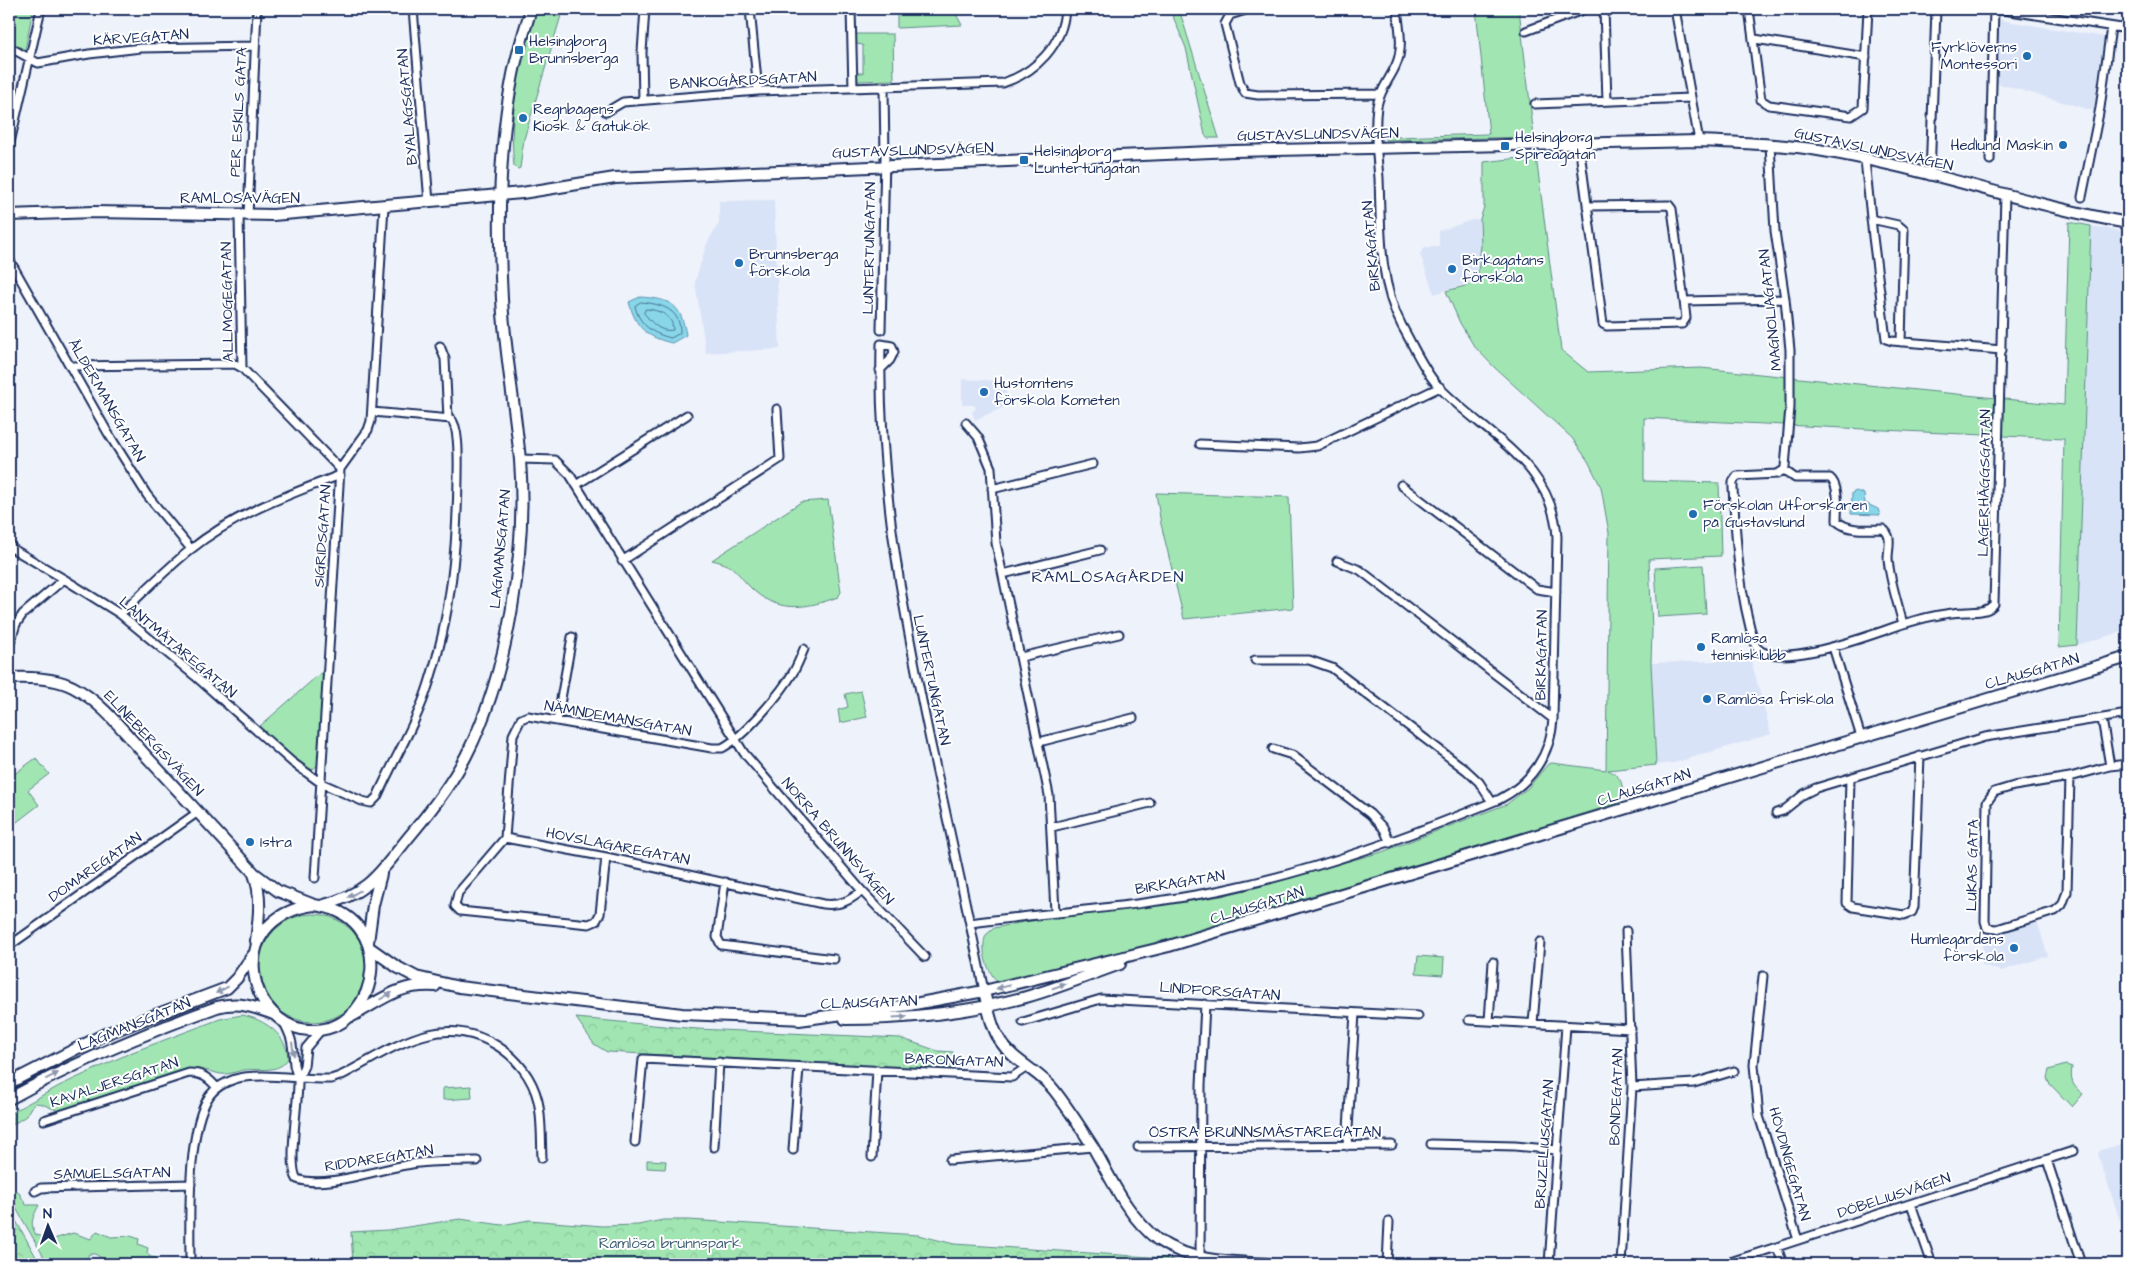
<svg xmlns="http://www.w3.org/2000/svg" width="2137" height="1273" viewBox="0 0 2137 1273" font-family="'Architects Daughter',sans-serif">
<defs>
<pattern id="forest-crowns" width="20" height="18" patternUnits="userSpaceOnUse" patternTransform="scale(1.25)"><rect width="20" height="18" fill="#a1e6b2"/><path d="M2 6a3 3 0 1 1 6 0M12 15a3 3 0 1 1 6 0" fill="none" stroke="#8ac69c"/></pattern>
</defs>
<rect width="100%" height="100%" fill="#eef2fb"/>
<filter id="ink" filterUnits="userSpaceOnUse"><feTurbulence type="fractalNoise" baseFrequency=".02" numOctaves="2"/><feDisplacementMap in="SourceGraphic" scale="10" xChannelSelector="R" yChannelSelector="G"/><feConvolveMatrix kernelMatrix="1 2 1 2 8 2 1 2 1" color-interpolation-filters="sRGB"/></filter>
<g filter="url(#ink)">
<path fill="#d9e3f7" d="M2000 20 2105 37 2094 111 1996 83Z
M774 200 780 349 706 353 695 282 707 243 719 223V201Z
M1480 219 1481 245 1477 283 1466 284 1434 294 1420 254 1425 247H1439V231L1472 220Z
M2091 226 2128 232V630L2077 645Z
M962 379 1001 381 1011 404 975 420 972 412 976 408 974 405H962Z
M1751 660 1771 734 1674 763 1656 765 1651 663Z
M2037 921 2048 956 2001 971 1982 965 1983 939Z
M2128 1142V1228L2123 1230 2098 1154 2101 1150Z"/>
<path fill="#a1e6b2" stroke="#5e8a88" d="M9 9H33L25 50H18L9 43Z
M536 9 557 17 560 9H563L524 139 520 168 518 169 514 166C508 112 520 60 536 9Z
M897 9H953L962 25 897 28Z
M1170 9H1179L1219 138H1207L1205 135 1186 48Z
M1476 9H1519L1534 137 1386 140 1383 137V134L1388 133 1395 137 1489 134Z
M856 34H893L894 80 857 81V73H863V45L856 44Z
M1536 156 1561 350 1588 372 1701 368 2064 405 2069 222 2091 226 2077 645 2059 647 2064 439 1644 418V481L1719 483 1721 556 1649 559 1652 630 1651 663 1656 765 1608 770C1622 776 1626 788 1619 803L1183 936 1121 953 998 982C987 972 980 949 986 935L994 928 1024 922 1222 896 1382 852 1507 804 1528 788 1548 764 1552 763 1606 770 1609 533 1601 487 1588 461 1572 438 1494 367 1474 346 1460 323 1446 291 1477 283 1481 245 1480 219 1484 207V162Z
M1156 493 1289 497 1293 608 1184 619 1161 524Z
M828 500 841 592 838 597C805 609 776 614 749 586 733 569 736 566 712 560L801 502Z
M1703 565 1706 614 1658 617 1655 568Z
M324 670 319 764 313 769 307 770 259 727Z
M861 691 867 717 840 723 838 710 848 707 845 694Z
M36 758 49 774 28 790 39 805 9 828V778Z
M259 968a54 54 0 1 1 108 0a54 54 0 1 1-108 0Z
M1418 956 1444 958 1443 975 1416 973Z
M242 1015C264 1019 287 1035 288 1058 280 1074 259 1068 244 1070 237 1071 229 1075 221 1074 210 1072 202 1068 190 1069L64 1111C53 1111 47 1104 36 1103L31 1107 26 1116 9 1127V1114L59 1086 130 1053 220 1019Z
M2066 1065 2072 1067C2070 1080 2072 1086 2083 1094L2072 1107 2049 1083 2047 1078 2049 1070Z
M471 1086 472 1098 443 1100V1088Z
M647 1160 666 1161 665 1169 647 1168Z
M18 1191 26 1205H39C33 1217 29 1223 36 1235L54 1239 73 1233 91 1239 97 1231 111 1237 131 1236 139 1239 138 1244 148 1248 147 1252 150 1257 156 1258 155 1263 157 1264H111L95 1254H89L84 1264H48L9 1196 10 1192Z"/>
<path fill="url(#forest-crowns)" stroke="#5e8a88" d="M576 1018 697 1029 900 1038 938 1051 953 1052C954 1058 954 1065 949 1070L607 1052 594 1044Z
M10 1210 40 1264H20L9 1260V1211Z
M460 1219 502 1225 529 1220 602 1226 638 1225 663 1220H689L918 1235 954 1244 1165 1258 1186 1264H353L351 1232 388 1230Z"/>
<path fill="#88d6e8" stroke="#5c93b1" d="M640 297C671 299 681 304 686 335L672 343C646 337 636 328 629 302Z
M1856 491 1864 494 1865 503 1878 509 1880 515 1851 514 1852 493Z"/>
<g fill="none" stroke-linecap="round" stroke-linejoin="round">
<path stroke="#477295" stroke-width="1" d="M641 302C661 304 681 309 680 333L671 338C653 334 639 325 635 306Z
M646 309C659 310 673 315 673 330 660 333 651 322 644 313Z"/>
<g stroke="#1b2f5e" stroke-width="11">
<path id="street" d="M413 9 429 202
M750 9 758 91
M851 9 853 88
M1249 9 1230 15 1225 24 1240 83 1245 93 1258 95 1381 94
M1604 9 1607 101
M1675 9 1699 141
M1749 9 1761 100 1769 105 1851 116 1863 108 1868 9
M1997 9 2128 29
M1526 31 1585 9
M1755 39 1866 57
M9 47 38 63 89 54 141 48 255 46
M643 100 642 52 645 9
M1535 104 1691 98
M606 112 623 102 758 91 1003 83C1036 72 1063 45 1065 9
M1579 144 1603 324 1607 326 1682 324 1686 318 1684 301 1785 299
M1770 145 1775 231 1785 299 1790 350V407L1785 467 1784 470 1777 474 1737 476 1733 482V488C1736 541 1739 594 1755 645 1770 671 1860 639 1883 631 1910 621 1937 613 1965 612 1975 611 1987 613 1994 604L2005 194
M9 147 41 9
M1865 160 1873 237 1886 339 1892 341 2002 350
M1990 160 1994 9
M1930 176 1936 9
M2082 197 2100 108 2111 27
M1587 206 1669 205 1672 209 1684 301
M239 215 242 368 340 469
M248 216 257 9
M1871 219 1898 225 1904 230 1901 342
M9 259 108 433 147 495 191 549
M881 330 885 157 884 88
M440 346 445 359 448 418
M71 366 235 364 242 368
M880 370 890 360 894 352 892 346 881 344C878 482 902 606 930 740 948 824 967 907 984 991
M966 423 978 437 991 468 996 543 1049 795 1055 912
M1200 444 1299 448 1317 446 1440 387
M520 459 555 460 570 475 744 753 862 891 925 957
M1784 470 1795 478H1830C1840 486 1837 509 1837 521 1848 532 1869 529 1883 529 1893 536 1888 548 1888 558 1889 578 1898 604 1903 624
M576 485 687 415
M1401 485 1537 589 1556 592
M992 489 1093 464
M9 544 13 549 64 579 120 614 195 676 292 762 321 783 362 801 371 803 377 797C394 759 417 722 429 683 451 617 457 547 458 478 458 464 460 428 451 419L372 412
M622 561 780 459 777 409
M1337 561 1360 570 1553 719
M1003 574 1100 550
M120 614C143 593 165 570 190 550 234 514 288 495 340 475
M9 647 16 624 23 614 64 579
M1833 647 1861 737
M1021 657 1119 634
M1255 660H1309L1332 668 1466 770 1479 782 1492 802
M557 721 572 637
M1039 742 1133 718
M1273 749 1292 755 1370 814 1384 829 1390 843
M2110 766 2128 764
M2070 777 2067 892 2062 905 2055 911 1997 929 1987 928 1985 921 1987 802 1994 792 2014 786 2070 777 2110 766 2102 719
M1850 778 1847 903 1853 907 1904 915 1912 912 1914 907 1920 756
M1776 813 1783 811 1804 794 1816 788 1985 737 2128 714
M1052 827 1150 803
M505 838 606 857 823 904C840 906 849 901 862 891
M606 857 600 914 596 921 589 924 460 911 455 906 458 893 505 838 513 735 521 719 528 716 712 748H722C744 737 782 692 794 671 798 664 801 656 804 649
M315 878 340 469 368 430 371 421 384 206
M725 882 717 937 721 945 834 959
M970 923C1054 912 1139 907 1222 890 1318 870 1410 836 1500 799 1531 783 1551 754 1553 719L1557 537C1553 463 1485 435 1439 387 1424 371 1413 345 1402 326 1378 281 1381 228 1379 178 1377 154 1374 129 1377 106 1380 90 1390 79 1396 65 1404 48 1399 27 1397 9
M9 946 198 812
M1763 976 1754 1065 1759 1116 1798 1240
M1469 1020 1631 1029
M283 1021C294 1042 292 1044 294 1065 295 1070 297 1075 298 1080 299 1100 287 1165 297 1179 328 1190 385 1166 419 1163 438 1161 457 1161 477 1161
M1489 1021 1493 962
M1023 1022 1101 999 1418 1016
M1533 1023 1540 942
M298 1079 304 1066 306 1048 321 1030
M1632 1087 1694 1083 1734 1071
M44 1120 189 1073C202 1073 209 1078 217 1088
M635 1142 643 1059 1012 1077 1027 1067
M1431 1144 1515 1146 1557 1150
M1347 1146 1355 1013
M714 1147 719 1062
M1138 1147 1392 1145
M793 1150 799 1067
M872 1157 877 1070
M950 1160 1093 1147
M2047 1160 2081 1264
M35 1191 41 1188 191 1184
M1911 1204 1932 1264
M1777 1247 1783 1264
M1200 1257 1201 1085 1205 1004
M190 1264C190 1222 186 1129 210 1095 216 1087 226 1082 235 1079 259 1072 304 1080 331 1079L340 1076C368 1062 398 1041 429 1034 475 1022 527 1054 538 1101 542 1119 541 1139 542 1158
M1387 1264 1389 1222
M1549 1264 1566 1026
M1621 1264 1632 1087 1626 931
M1724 1264 2073 1151"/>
</g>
<g stroke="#1b2f5e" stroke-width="14">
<path id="secondary" d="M9 215 94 212 273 215 522 193 615 178 663 176 1234 151 1699 141C1741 143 1783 144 1824 151 1927 168 2026 205 2128 223
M9 678C29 677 54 677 73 687 102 702 125 733 147 757 183 796 218 834 254 873L278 891 314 905
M254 874C262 895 259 918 256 941
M314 905C398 914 382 1027 316 1030 249 1034 219 918 314 905Z
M321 906C373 892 381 870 413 832 433 808 452 783 466 756 508 675 527 550 520 460 515 406 505 353 502 299 498 227 498 151 512 80 516 56 524 32 531 9
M368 942 373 905 381 874
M370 948 397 967 416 977 459 987 682 1014 805 1019
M984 991C988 1008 991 1027 1001 1042 1014 1062 1039 1071 1054 1090 1068 1108 1081 1128 1093 1147 1112 1180 1127 1216 1158 1240 1190 1262 1231 1262 1269 1264
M352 1016C384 999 397 984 435 986
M845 1019C906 1019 967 1013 1026 997 1058 988 1089 975 1120 964
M799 1020 909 1005 984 991 1169 946 2128 657
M9 1083 105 1034 227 988 237 978 253 955
M9 1099C76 1062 145 1033 217 1007 239 1001 255 1007 276 1015"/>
</g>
<use href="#street" stroke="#fff" stroke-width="7"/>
<use href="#secondary" stroke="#fff" stroke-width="10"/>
</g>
<defs><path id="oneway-solid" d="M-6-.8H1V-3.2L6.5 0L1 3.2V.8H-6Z" transform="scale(1.25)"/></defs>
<g fill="#8d97ae">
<use href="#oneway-solid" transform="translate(354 894) rotate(152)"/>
<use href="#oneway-solid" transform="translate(1059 986) rotate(-19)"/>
<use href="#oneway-solid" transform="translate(1003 987) rotate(166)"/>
<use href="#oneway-solid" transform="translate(222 990) rotate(152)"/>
<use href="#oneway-solid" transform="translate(386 996) rotate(-30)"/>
<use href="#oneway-solid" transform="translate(900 1017) rotate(-4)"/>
<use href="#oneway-solid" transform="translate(293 1049) rotate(82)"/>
<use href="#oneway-solid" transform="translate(52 1076) rotate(-27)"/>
</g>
</g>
<g fill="#1f6fb2" stroke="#fff" stroke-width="2">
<rect x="514" y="45" width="10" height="10" rx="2.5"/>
<circle cx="2027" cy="56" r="5"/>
<circle cx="523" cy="118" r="5"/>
<circle cx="2063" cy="145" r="5"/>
<rect x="1500" y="141" width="10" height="10" rx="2.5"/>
<rect x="1019" y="155" width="10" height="10" rx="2.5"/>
<circle cx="739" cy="263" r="5"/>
<circle cx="1452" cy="269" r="5"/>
<circle cx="984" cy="392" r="5"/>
<circle cx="1693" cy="514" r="5"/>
<circle cx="1701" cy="647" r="5"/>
<circle cx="1707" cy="699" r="5"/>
<circle cx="250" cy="842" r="5"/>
<circle cx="2014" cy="948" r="5"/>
</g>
<g text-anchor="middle" stroke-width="4" stroke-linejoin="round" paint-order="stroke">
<g font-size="15" fill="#1b2f5e" stroke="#fff">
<text transform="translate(141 37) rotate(-4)" y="5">KÄRVEGATAN</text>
<text transform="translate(743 80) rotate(-3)" y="5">BANKOGÅRDSGATAN</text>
<text transform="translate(407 107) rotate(-95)" y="5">BYALAGSGATAN</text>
<text transform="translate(238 112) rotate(-87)" y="5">PER ESKILS GATA</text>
<text transform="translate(1318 134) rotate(-1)" y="5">GUSTAVSLUNDSVÄGEN</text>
<text transform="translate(1874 149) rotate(12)" y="5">GUSTAVSLUNDSVÄGEN</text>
<text transform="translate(913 150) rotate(-2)" y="5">GUSTAVSLUNDSVÄGEN</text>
<text x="240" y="203">RAMLÖSAVÄGEN</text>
<text transform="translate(1371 246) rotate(-95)" y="5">BIRKAGATAN</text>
<text transform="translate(869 248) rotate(-89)" y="5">LUNTERTUNGATAN</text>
<text transform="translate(227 302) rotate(-91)" y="5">ALLMOGEGATAN</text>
<text transform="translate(1770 310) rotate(-96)" y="5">MAGNOLIAGATAN</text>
<text transform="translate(107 400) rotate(60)" y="5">ÅLDERMANSGATAN</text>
<text transform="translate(1984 483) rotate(-89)" y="5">LAGERHÄGGSGATAN</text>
<text transform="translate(322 536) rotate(-86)" y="5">SIGRIDSGATAN</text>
<text transform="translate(500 549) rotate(-85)" y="5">LAGMANSGATAN</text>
<text transform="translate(178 647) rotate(40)" y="5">LANTMÄTAREGATAN</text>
<text transform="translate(1541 655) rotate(-89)" y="5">BIRKAGATAN</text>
<text transform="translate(2032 671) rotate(-16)" y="5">CLAUSGATAN</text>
<text transform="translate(932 680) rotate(78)" y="5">LUNTERTUNGATAN</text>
<text transform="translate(618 718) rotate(10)" y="5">NÄMNDEMANSGATAN</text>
<text transform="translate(154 743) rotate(47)" y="5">ELINEBERGSVÄGEN</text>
<text transform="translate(1644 787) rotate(-17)" y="5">CLAUSGATAN</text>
<text transform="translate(838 841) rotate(49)" y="5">NORRA BRUNNSVÄGEN</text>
<text transform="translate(618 846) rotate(11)" y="5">HOVSLAGAREGATAN</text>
<text transform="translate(1972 865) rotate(-89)" y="5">LUKAS GATA</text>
<text transform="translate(95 867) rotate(-35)" y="5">DOMAREGATAN</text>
<text transform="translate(1180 882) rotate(-9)" y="5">BIRKAGATAN</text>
<text transform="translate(1257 905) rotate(-17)" y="5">CLAUSGATAN</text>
<text transform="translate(1220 991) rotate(4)" y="5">LINDFORSGATAN</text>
<text transform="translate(869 1002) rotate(-2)" y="5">CLAUSGATAN</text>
<text transform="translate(134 1024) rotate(-22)" y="5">LAGMANSGATAN</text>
<text transform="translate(954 1060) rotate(2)" y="5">BARONGATAN</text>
<text transform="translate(114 1082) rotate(-18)" y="5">KAVALJERSGATAN</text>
<text transform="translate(1616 1097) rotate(-88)" y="5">BONDEGATAN</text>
<text x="1265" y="1137">ÖSTRA BRUNNSMÄSTAREGATAN</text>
<text transform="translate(1544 1144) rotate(-86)" y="5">BRUZELIUSGATAN</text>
<text transform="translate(379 1158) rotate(-9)" y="5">RIDDAREGATAN</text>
<text transform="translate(1790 1164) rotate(74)" y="5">HÖVDINGEGATAN</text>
<text transform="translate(112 1173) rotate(-1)" y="5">SAMUELSGATAN</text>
<text transform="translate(1894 1195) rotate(-18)" y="5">DÖBELIUSVÄGEN</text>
</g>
<g font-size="15" fill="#1b2f5e" stroke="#fff" text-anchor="start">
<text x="529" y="46">Helsingborg<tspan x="529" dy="17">Brunnsberga</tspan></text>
<text x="2017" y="52" text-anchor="end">Fyrklöverns<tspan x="2017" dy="17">Montessori</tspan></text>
<text x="533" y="114">Regnbågens<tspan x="533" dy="17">Kiosk &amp; Gatukök</tspan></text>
<text x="1515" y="142">Helsingborg<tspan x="1515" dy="17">Spireagatan</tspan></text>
<text x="2053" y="150" text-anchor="end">Hedlund Maskin</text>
<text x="1034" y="156">Helsingborg<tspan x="1034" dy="17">Luntertungatan</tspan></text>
<text x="749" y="259">Brunnsberga<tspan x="749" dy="17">förskola</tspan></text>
<text x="1462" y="265">Birkagatans<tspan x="1462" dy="17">förskola</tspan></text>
<text x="994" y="388">Hustomtens<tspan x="994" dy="17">förskola Kometen</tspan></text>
<text x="1703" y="510">Förskolan Utforskaren<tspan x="1703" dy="17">på Gustavslund</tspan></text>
<text x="1711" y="643">Ramlösa<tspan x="1711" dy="17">tennisklubb</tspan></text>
<text x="1717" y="704">Ramlösa friskola</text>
<text x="260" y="847">Istra</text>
<text x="2004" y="944" text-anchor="end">Humlegårdens<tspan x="2004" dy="17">förskola</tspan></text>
</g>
<g font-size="15" fill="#3c5d73" stroke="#fff">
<text x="670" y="1248">Ramlösa brunnspark</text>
</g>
<g font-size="16" letter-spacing="1" fill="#1b2f5e" stroke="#fff">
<text x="1108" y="582">RAMLÖSAGÅRDEN</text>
</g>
</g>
<rect width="2137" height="1273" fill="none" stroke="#fff" stroke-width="30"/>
<rect x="15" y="15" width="2107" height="1243" fill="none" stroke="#1b2f5e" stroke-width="2" filter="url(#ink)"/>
<g transform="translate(48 1226) rotate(358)" stroke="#ffffff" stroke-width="4" paint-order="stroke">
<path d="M0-4L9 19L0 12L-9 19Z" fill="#1b2f5e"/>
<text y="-8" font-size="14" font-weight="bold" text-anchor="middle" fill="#1b2f5e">N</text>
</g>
</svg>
